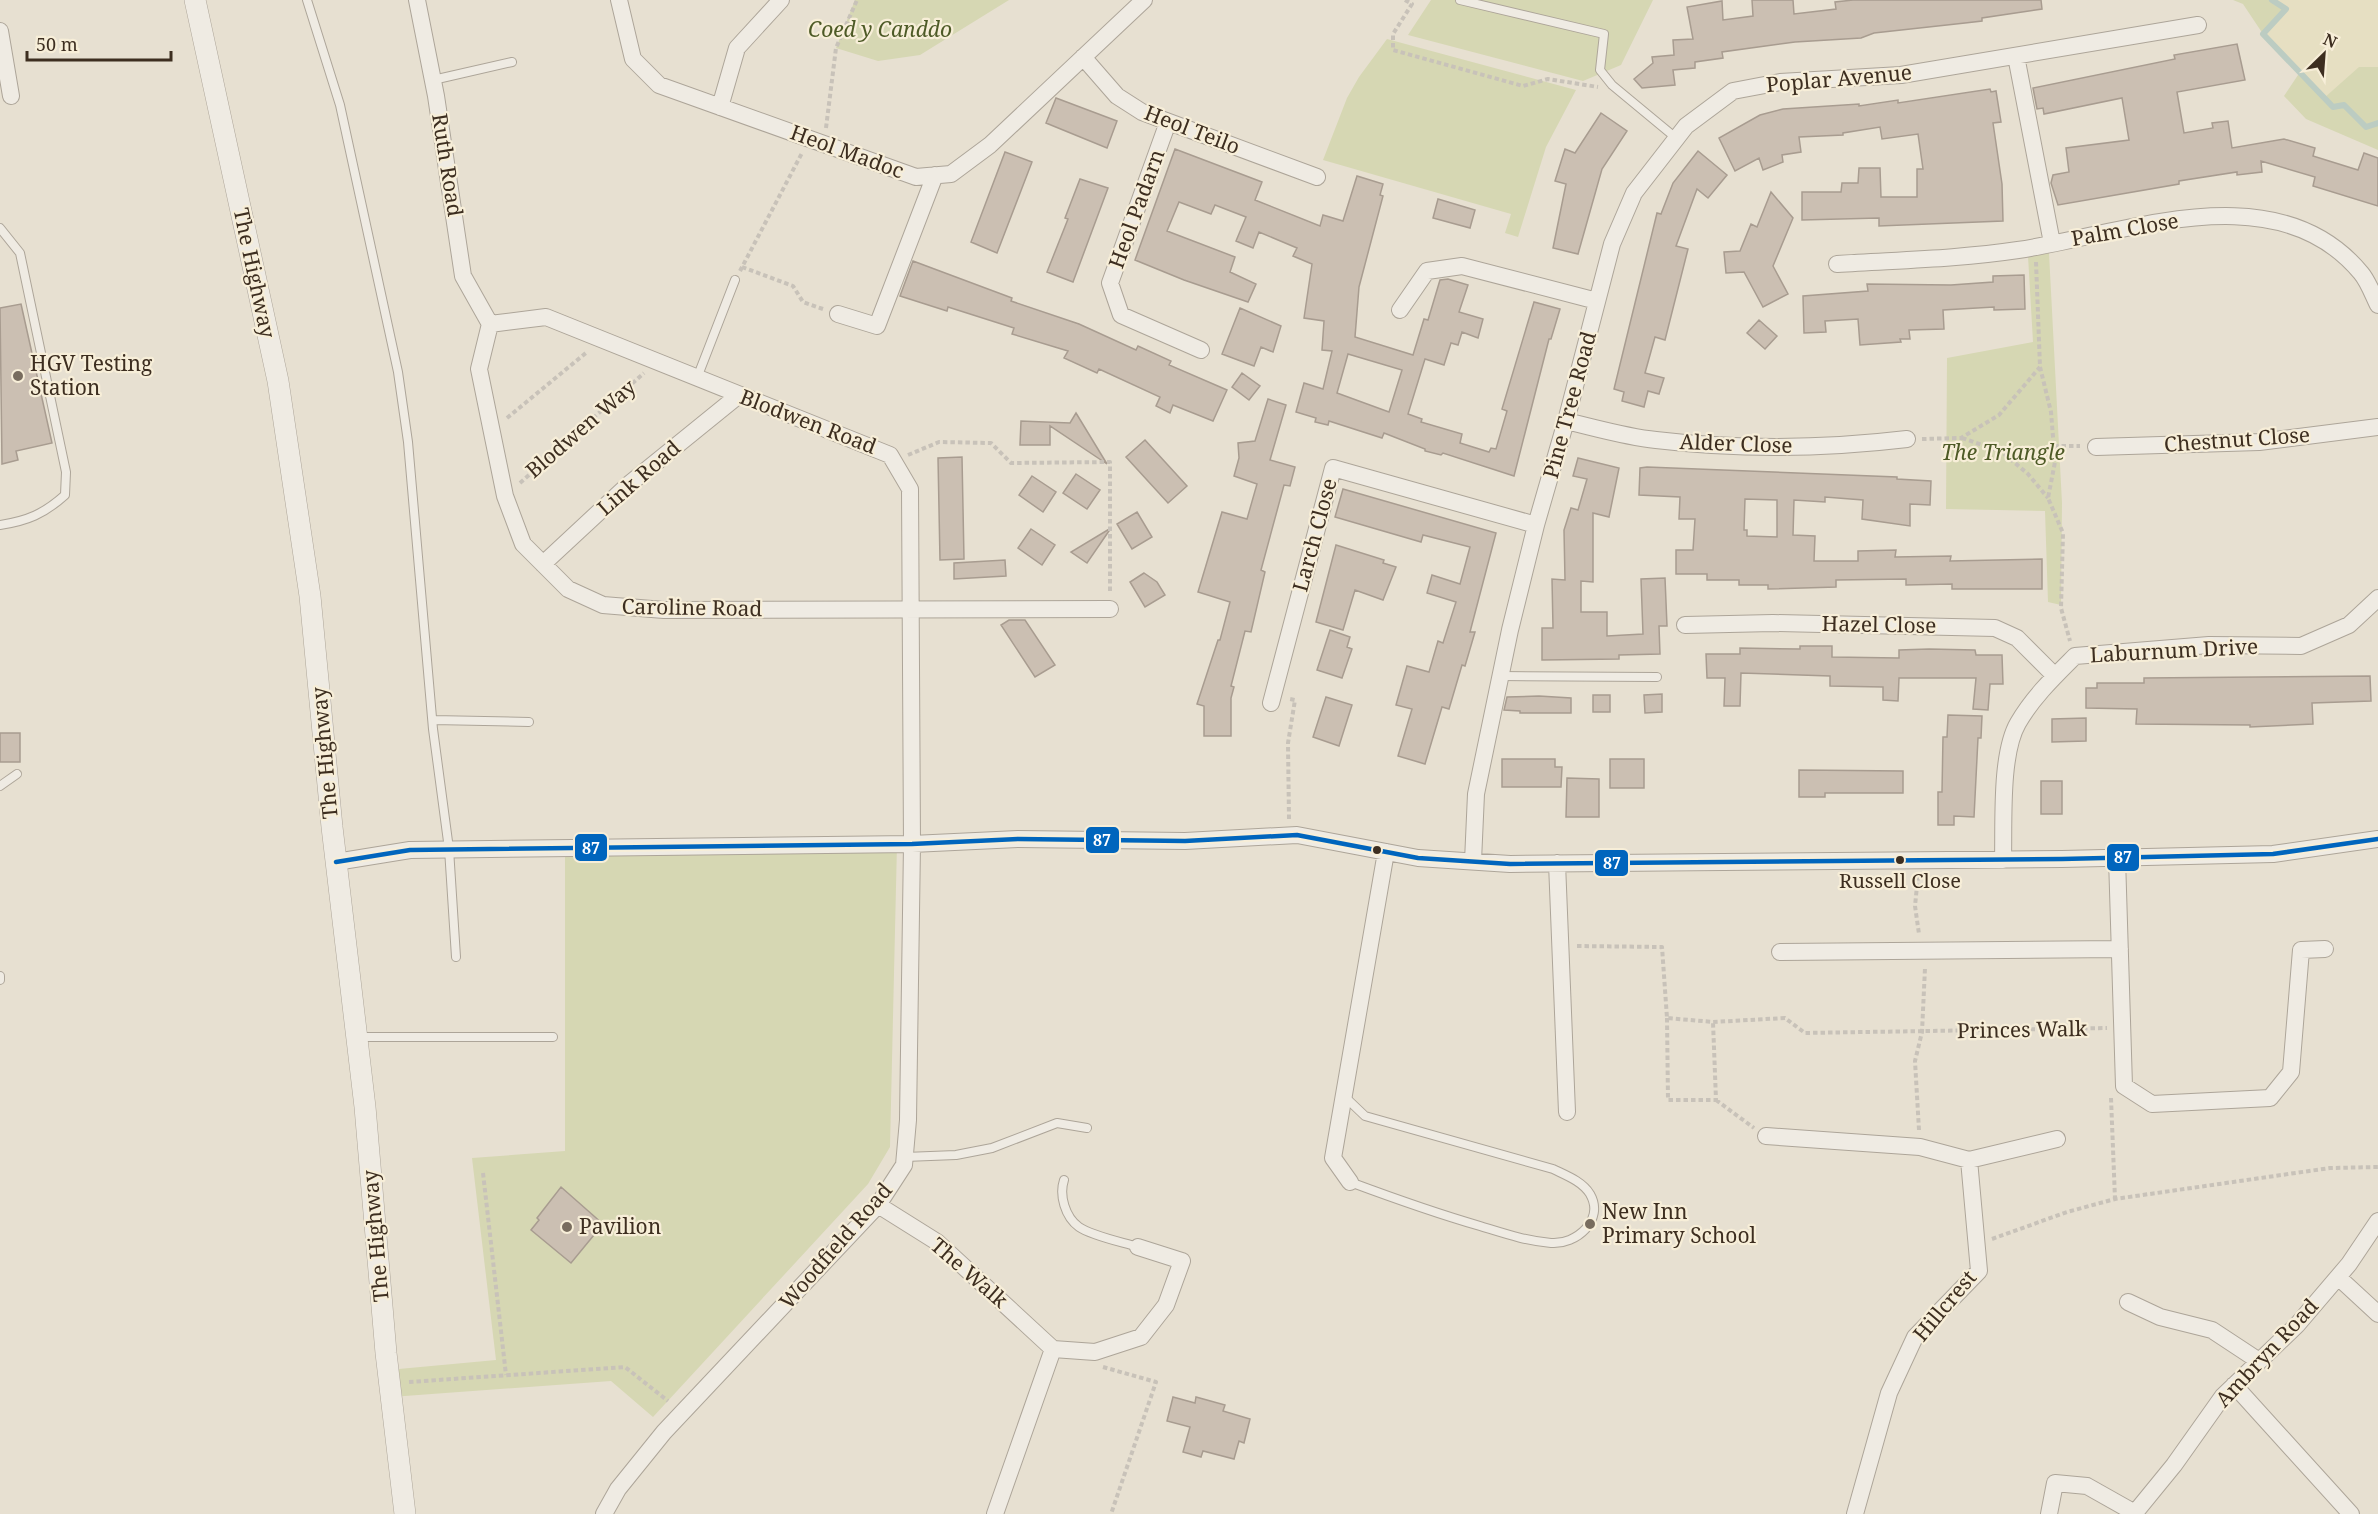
<svg xmlns="http://www.w3.org/2000/svg" width="2378" height="1514" viewBox="0 0 2378 1514" font-family="'Noto Serif',serif">
<rect width="100%" height="100%" fill="#e7e0d1"/>
<path fill="#e6dfc2" d="M2272 0H2378V67L2359 68 2324 98 2263 34 2286 10Z"/>
<path fill="#d6d7b3" d="M855 0H1009L920 55 878 61 836 48Z
M1431 0H1653L1621 65 1583 81 1408 35Z
M2233 0H2272L2286 9 2263 34 2243 4Z
M1387 39 1576 90 1546 147 1518 237 1505 233 1511 214 1323 160 1347 98 1359 77Z
M2359 67H2378V150L2306 119 2284 96 2300 72 2324 98Z
M2049 253 2062 503 2061 605 2048 602 2045 511 1946 509 1947 358 2033 342 2028 256Z
M897 844 890 1147 868 1184 653 1417 611 1381 391 1397 388 1370 496 1360 472 1158 565 1151V847Z"/>
<g fill="none" stroke-linecap="round" stroke-linejoin="round">
<path stroke="#bcccc2" stroke-width="6" d="M2272 0 2286 9 2263 34 2333 107 2344 105 2366 127 2378 123"/>
</g>
<path fill="#cbbfb2" stroke="#a89c90" stroke-width="1.5" fill-rule="evenodd" d="M1752 0H1793L1794 14 1836 9 1835 2 1853 0H2041L2042 9 1982 18V21L1965 23 1874 33 1861 38 1795 42 1722 52 1723 58 1695 62V68L1673 70 1675 85 1642 88 1634 79 1653 63 1652 57 1674 55 1673 40 1693 39 1687 7 1722 1 1723 20 1753 16Z
M2237 44 2245 80 2177 92 2184 133 2213 128 2212 123 2228 121 2232 148 2284 139 2315 148 2313 156 2358 170 2364 153 2378 158V206L2313 186 2315 177 2261 161 2262 172 2237 175V172L2179 181V184L2058 205 2051 183 2053 175 2069 172 2066 148 2129 140 2122 98 2044 114 2043 108 2037 109 2033 88 2175 59 2174 55Z
M1990 89 1991 92 1996 91 2001 122 1993 123 2002 184 2003 221 1879 226V218L1802 220V192H1841L1842 183H1858L1859 168H1880L1881 197H1917V169H1923L1918 134 1882 139 1880 127 1843 133V135L1799 137 1801 152 1782 155 1783 162 1763 170 1759 158 1735 171 1719 138 1760 115 1783 109 1859 104V106L1898 100V103Z
M1056 98 1117 121 1107 148 1046 123Z
M1601 113 1627 131 1602 169 1578 254 1553 248 1566 184 1555 181 1565 149 1575 153Z
M1175 149 1262 182 1255 200 1320 226 1323 215 1343 221 1357 176 1383 184 1380 195 1383 196 1359 287 1355 337 1413 355 1424 319 1428 320 1440 280 1448 279 1468 285 1459 312 1483 319 1478 338 1462 332 1458 345 1451 343 1444 365 1425 359 1408 414 1422 419 1421 422 1462 434 1460 443 1489 452 1491 448 1496 449 1507 411 1502 409 1534 302 1560 309 1551 339H1549L1514 476 1443 453 1441 455 1425 451V449L1384 433 1382 438 1329 421 1328 425 1315 422 1316 418 1296 412 1304 383 1323 389 1332 351 1322 350 1324 321 1304 318 1312 264 1293 256 1297 248 1259 232 1253 248 1236 241 1246 217 1215 205 1211 214 1179 202 1167 231 1235 257 1230 272 1256 284 1248 302 1184 280 1135 260ZM1348 354 1402 370 1389 412 1337 393Z
M1698 151 1727 175 1708 198 1697 189 1676 246 1688 249 1665 340 1655 337 1645 373 1664 378 1659 394 1648 391 1644 407 1622 401 1624 392 1614 389 1657 213 1661 214 1673 183Z
M1005 152 1032 162 997 253 971 242Z
M1080 179 1108 188 1073 282 1047 272 1068 219 1065 218Z
M1771 192 1793 218 1773 266 1788 294 1763 307 1744 272 1726 273 1724 252 1740 251 1751 224 1757 227Z
M1438 199 1475 210 1470 228 1433 218Z
M913 261 1012 298 1011 301 1079 324 1136 350 1138 346 1171 361 1169 365 1227 390 1213 421 1173 405 1170 413 1156 406 1160 397 1099 369 1097 373 1064 358 1068 351 1012 334 1014 328 948 307 947 311 900 296Z
M2024 275 2025 309 1994 310V307L1943 310 1944 329 1909 330 1910 339H1900L1901 342 1860 345 1858 319 1825 321 1826 332 1804 333 1803 296 1868 291 1867 284 1951 285 1993 282V276Z
M21 304 52 443 16 451 18 460 2 464 0 308Z
M1240 308 1281 326 1273 352 1261 347 1254 366 1222 354Z
M1759 320 1777 336 1765 349 1747 333Z
M1242 373 1260 386 1249 400 1232 387Z
M1268 399 1286 405 1270 460 1295 467 1290 486 1284 485 1261 570 1265 572 1251 632 1245 631 1231 686 1234 687 1231 698V736H1204V706L1197 704 1218 640H1220L1230 602 1198 592 1222 512 1247 519 1257 484 1234 476 1239 458 1238 443 1255 441Z
M1076 413 1107 464 1050 426V445H1020L1021 421 1070 423Z
M1145 440 1187 486 1168 503 1126 457Z
M962 457 964 559 940 560 938 458Z
M1578 458 1619 468 1609 517 1593 513V582L1581 581V612H1607V636L1643 634 1641 579 1665 578 1667 626H1659L1660 654 1619 655V659L1542 660V628H1553L1552 579 1565 580 1564 530 1571 508 1578 510 1587 479 1573 476Z
M1647 467 1897 477V479L1931 481 1930 505 1910 504V526L1862 519 1863 500 1825 497V502L1794 500 1793 535 1815 536 1814 561H1858V551L1896 550 1895 557 1951 556 1950 561 2042 559V589H1952V584L1906 585V579L1836 580V587L1768 589V585H1739V580H1707V574H1676V550H1693L1695 519H1679L1680 497 1639 495 1640 468ZM1745 499 1777 500V537L1747 536V530H1744Z
M1076 474 1100 490 1087 509 1063 493Z
M1032 476 1056 492 1043 512 1019 495Z
M1343 489 1496 533 1470 632H1475L1465 666 1462 665 1449 709 1442 707 1425 764 1398 756 1412 709 1396 705 1407 666 1429 672 1438 641 1443 643 1456 602 1427 593 1432 575 1460 584 1470 547 1423 535 1421 542 1335 517Z
M1137 512 1152 537 1132 549 1117 524Z
M1111 528 1087 563 1071 552Z
M1031 529 1055 545 1042 565 1018 548Z
M1336 545 1384 560 1383 563 1396 567 1383 600 1355 590 1343 630 1316 622Z
M1005 560 1006 576 954 579V563Z
M1144 573 1157 582 1165 595 1145 607 1130 582Z
M1009 620H1025L1055 665 1035 677 1001 625Z
M1330 630 1350 637 1347 647 1352 649 1342 678 1317 670Z
M1800 646H1832V657L1899 658V650L1929 649 1975 650 1976 655H2002L2003 684H1990L1988 710 1973 709 1976 678H1899L1898 701 1883 700V687L1830 686V676L1741 673 1740 706H1724L1725 678H1707L1706 654H1740V648L1800 649Z
M2370 676 2371 701 2312 703 2313 724 2250 727V725L2136 724 2137 709 2086 708V688H2097V683H2144V678Z
M1662 694V712L1645 713 1644 695Z
M1593 695H1610V712H1593Z
M1539 696 1571 698V713H1520V711L1504 710 1507 697Z
M1326 697 1352 705 1339 746 1313 737Z
M1948 715 1982 716 1981 738H1978L1974 817 1954 816V825H1938V792H1942L1943 737H1947Z
M2086 718V741L2052 742V719Z
M0 733H20V762H0Z
M1502 759H1555V767H1562L1561 787H1502Z
M1610 759H1644V788H1610Z
M1799 770 1903 771V793H1825V797H1799Z
M1567 778 1599 779V817H1566Z
M2041 781H2062V814H2041Z
M561 1187 603 1224 571 1263 531 1230 539 1220 537 1218Z
M1173 1397 1195 1403 1196 1397 1225 1405 1223 1411 1250 1419 1244 1443 1239 1441 1234 1459 1203 1451 1201 1457 1183 1452 1190 1427 1167 1421Z"/>
<g fill="none" stroke-linecap="round" stroke-linejoin="round">
<g stroke="#ada599" stroke-width="10">
<path id="service" d="M307 0 340 105 398 372 408 442 433 729 449 849 456 957
M1460 0 1604 34 1600 70 1612 85 1676 138
M433 80 512 62
M0 228 20 253 66 472 65 495C44 514 27 521 0 525
M697 378 735 280
M1500 676 1657 677
M433 720 529 722
M0 786 17 774
M0 980V976
M357 1037H553
M1344 1096 1365 1116 1553 1169C1565 1175 1582 1181 1590 1194 1605 1220 1576 1245 1551 1243 1526 1241 1503 1233 1480 1226 1435 1213 1393 1198 1350 1182
M905 1157 956 1155 992 1148 1057 1123 1087 1128
M1064 1180C1059 1195 1065 1217 1079 1227 1092 1236 1122 1242 1138 1247"/>
</g>
<g stroke="#ada599" stroke-width="18">
<path id="minor" d="M417 0 436 96 463 276 490 324
M619 0 633 59 659 85 916 177 951 174 990 145 1144 0
M0 31 11 96
M2016 56 2052 243
M1083 57 1117 96 1142 112 1317 177
M720 107 737 48 781 0
M1168 122 1110 283 1121 315 1201 350
M1837 264C1897 260 1958 259 2018 250 2125 234 2277 171 2361 273 2368 281 2373 295 2378 305
M1400 310 1427 271 1462 266 1597 301
M838 314 877 326 935 175
M490 324 546 317 890 455 910 489 912 844 908 1120 904 1165 878 1205 664 1432 618 1489 604 1514
M490 324 479 369 505 496 523 544 568 589 603 605 664 610 1110 609
M1566 421C1596 428 1626 437 1656 440 1740 450 1823 449 1907 439
M2096 447 2259 442 2378 427
M543 564 628 485 739 395
M1685 625 1773 623 1995 628 2017 638 2055 676
M1271 703 1333 468 1536 525
M2117 858 2124 1086 2152 1104 2270 1098 2291 1072 2301 950 2325 949
M2003 860C2004 823 2000 754 2018 723 2033 697 2054 677 2075 656L2209 645 2301 646 2349 625 2378 598
M1473 861 1476 794 1510 630 1536 525 1566 421 1612 244 1634 193 1686 126 1733 91 1780 82 1901 75 2198 25
M336 862 410 850 912 844 1018 839 1185 841 1297 835 1418 858 1510 864 2062 859 2273 854 2378 839
M1557 863 1567 1112
M1780 952 2120 949
M1766 1136 1920 1147 1969 1160 2057 1139
M1350 1182 1333 1158 1386 852
M878 1205 937 1242 1053 1349 995 1514
M2338 1277 2378 1314
M2128 1302 2160 1317 2212 1330 2259 1361
M1053 1349 1095 1352 1141 1337 1166 1305 1182 1261 1138 1247
M2234 1385 2351 1514
M1855 1514 1889 1393 1915 1337 1979 1271 1969 1160
M2049 1514 2055 1483 2087 1486 2135 1513
M2134 1514 2174 1465 2223 1396 2297 1325 2349 1264 2378 1221"/>
</g>
<g stroke="#ada599" stroke-width="22">
<path id="tertiary" d="M195 0 278 381 310 596 332 827 365 1107 386 1353 405 1514"/>
</g>
<path stroke="#c8c2b9" stroke-width="4" stroke-dasharray="4.5 3" stroke-linecap="butt" d="M1405 0 1412 4 1393 34V50L1523 86 1548 79 1598 87
M826 128 836 48 857 0
M2036 262 2040 367 2051 412 2055 462 2048 498 2063 533 2061 608 2070 641
M742 267 793 286 803 302 823 309
M740 271 802 153
M507 418 587 352
M1962 438 2002 452 2028 474 2048 498
M1922 439 1961 438 1999 415 2040 367
M2054 446H2080
M908 455 939 442 991 443 1011 463 1110 462V594
M520 483 644 373
M1289 819 1288 743 1295 700 1290 699
M1918 876 1915 906 1919 934
M1577 946 1662 947 1667 1018 1713 1022 1785 1018 1805 1033 2107 1028
M1667 1018 1668 1100H1716L1713 1022
M2111 1098 2115 1199
M1716 1100 1754 1128
M1919 1130 1915 1061 1922 1032 1925 968
M483 1173 506 1375
M1992 1239 2067 1212 2115 1199 2330 1168 2378 1167
M1103 1367 1156 1382 1111 1514
M409 1382 625 1367 668 1401"/>
<use href="#service" stroke="#efebe3" stroke-width="8"/>
<use href="#minor" stroke="#efebe3" stroke-width="16"/>
<use href="#tertiary" stroke="#efebe3" stroke-width="21"/>
<g stroke="#f7eed8" stroke-width="9">
<path id="bus-1" d="M336 862 410 850 912 844 1018 839 1185 841 1297 835 1418 858 1510 864 2062 859 2273 854 2378 839"/>
</g>
<use href="#bus-1" stroke="#0065bd" stroke-width="4.5"/>
</g>
<g fill="#786c5e" stroke="#f7eed8" stroke-width="2">
<circle cx="18" cy="376" r="6"/>
<circle cx="1590" cy="1224" r="6"/>
<circle cx="567" cy="1227" r="6"/>
</g>
<g fill="#3d2e20" stroke="#f7eed8" stroke-width="2">
<circle cx="1377" cy="850" r="5"/>
<circle cx="1900" cy="860" r="5"/>
</g>
<g text-anchor="middle" stroke-width="4.5" stroke-linejoin="round" paint-order="stroke">
<g font-size="20" fill="#3d2e20" stroke="#f7eed8">
<text x="1900" y="888">Russell Close</text>
</g>
<g font-size="21" font-style="italic" fill="#4d5a26" stroke="#f7eed8">
<text x="880" y="37">Coed y Canddo</text>
<text x="2003" y="460">The Triangle</text>
</g>
<g font-size="21" fill="#3d2e20" stroke="#f7eed8">
<text transform="translate(1839 79) rotate(-5)" y="7">Poplar Avenue</text>
<text transform="translate(1192 130) rotate(21)" y="7">Heol Teilo</text>
<text transform="translate(847 152) rotate(20)" y="7">Heol Madoc</text>
<text transform="translate(447 165) rotate(81)" y="7">Ruth Road</text>
<text transform="translate(1137 209) rotate(-70)" y="7">Heol Padarn</text>
<text transform="translate(2125 230) rotate(-10)" y="7">Palm Close</text>
<text transform="translate(254 273) rotate(78)" y="7">The Highway</text>
<text transform="translate(1570 405) rotate(-75)" y="7">Pine Tree Road</text>
<text transform="translate(808 422) rotate(21)" y="7">Blodwen Road</text>
<text transform="translate(581 429) rotate(-41)" y="7">Blodwen Way</text>
<text transform="translate(2237 440) rotate(-4)" y="7">Chestnut Close</text>
<text transform="translate(1736 444) rotate(2)" y="7">Alder Close</text>
<text transform="translate(639 478) rotate(-41)" y="7">Link Road</text>
<text transform="translate(1315 535) rotate(-75)" y="7">Larch Close</text>
<text transform="translate(692 608) rotate(1)" y="7">Caroline Road</text>
<text transform="translate(1879 625) rotate(1)" y="7">Hazel Close</text>
<text transform="translate(2174 651) rotate(-3)" y="7">Laburnum Drive</text>
<text transform="translate(325 753) rotate(-95)" y="7">The Highway</text>
<text transform="translate(2022 1030) rotate(-1)" y="7">Princes Walk</text>
<text transform="translate(376 1236) rotate(-95)" y="7">The Highway</text>
<text transform="translate(836 1246) rotate(-49)" y="7">Woodfield Road</text>
<text transform="translate(969 1273) rotate(41)" y="7">The Walk</text>
<text transform="translate(1945 1306) rotate(-50)" y="7">Hillcrest</text>
<text transform="translate(2267 1353) rotate(-47)" y="7">Ambryn Road</text>
</g>
<g font-size="21" fill="#3d2e20" stroke="#f7eed8" text-anchor="start">
<text x="30" y="371">HGV Testing<tspan x="30" dy="24">Station</tspan></text>
<text x="1602" y="1219">New Inn<tspan x="1602" dy="24">Primary School</tspan></text>
<text x="579" y="1234">Pavilion</text>
</g>
</g>
<g stroke="#f7eed8" stroke-width="2">
<rect x="1085" y="826" width="35" height="28" rx="6" fill="#0065bd"/>
<rect x="574" y="833" width="34" height="29" rx="6" fill="#0065bd"/>
<rect x="2106" y="843" width="34" height="29" rx="6" fill="#0065bd"/>
<rect x="1594" y="849" width="35" height="28" rx="6" fill="#0065bd"/>
</g>
<g font-size="16" text-anchor="middle" font-weight="bold" fill="#fff">
<text x="1102" y="846">87</text>
<text x="591" y="854">87</text>
<text x="2123" y="863">87</text>
<text x="1612" y="869">87</text>
</g>
<g transform="translate(2324 54) rotate(25)" stroke="#f7eed8" stroke-width="4.5" paint-order="stroke">
<path d="M0-4.5L10 22L0 15L-10 22Z" fill="#3d2e20"/>
<text y="-9" font-size="16" font-weight="bold" text-anchor="middle" fill="#3d2e20">N</text>
</g>
<path d="M27 51v9h144v-9" fill="none" stroke="#3d2e20" stroke-width="3"/>
<text x="36" y="51" font-size="18" fill="#3d2e20" stroke="#f7eed8" stroke-width="4.5" paint-order="stroke">50 m</text>
</svg>
